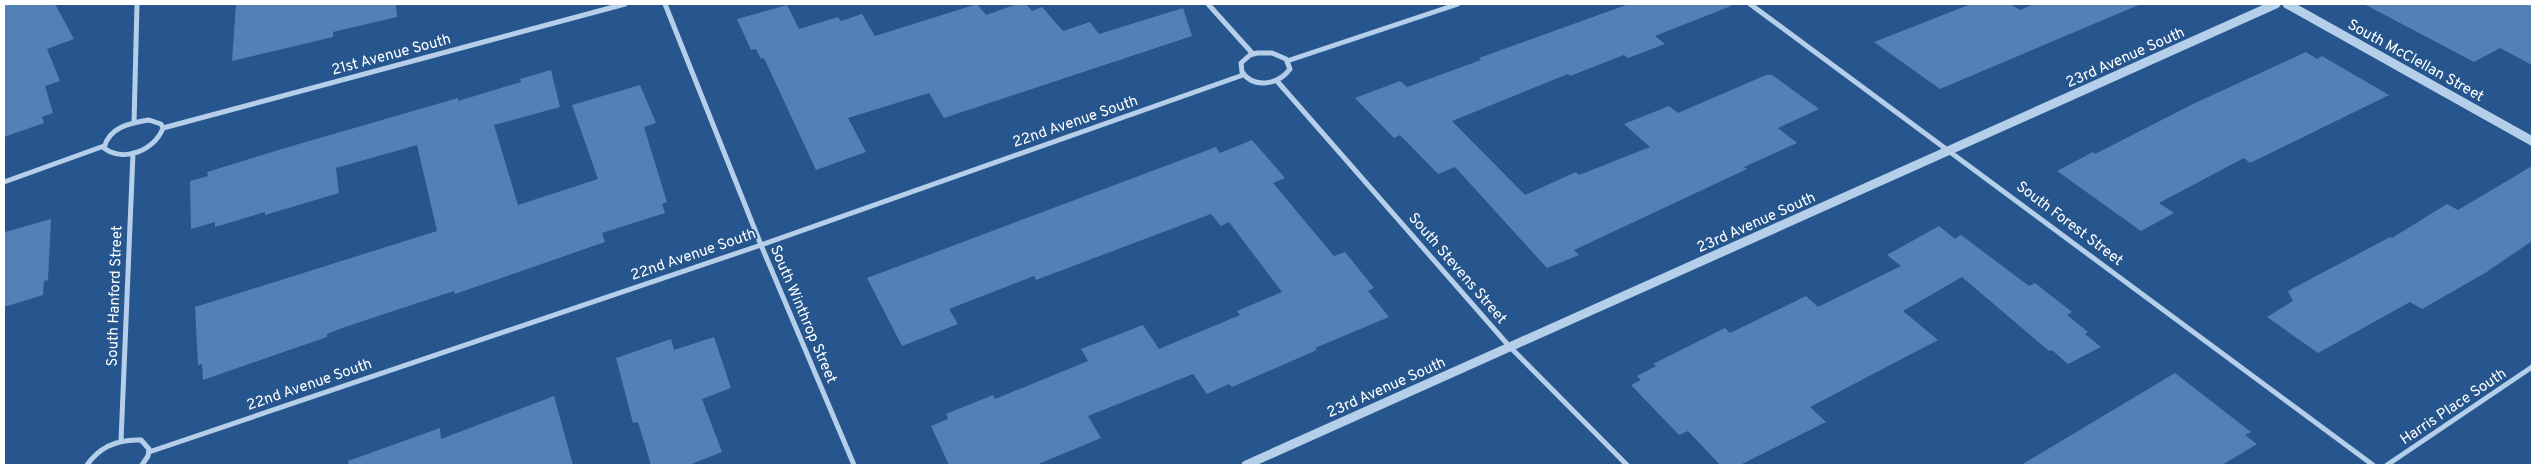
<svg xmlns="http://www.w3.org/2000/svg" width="2536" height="469" viewBox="0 0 2536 469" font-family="Overpass,sans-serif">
<rect width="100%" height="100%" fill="#26568d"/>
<path fill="#5281b5" d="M4 4H55L74 39 47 49 60 81 45 86 53 113 42 117 44 123 4 137Z
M236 4H396L397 17 333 32V37L232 61Z
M977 4 986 15 1017 4H1026L1032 11 1042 7 1063 31 1090 22 1099 34 1183 8 1192 36 944 118 929 93 848 118 866 152 816 170 764 58 761 59 756 49 751 50 737 19 787 5 799 29 838 17 841 21 862 14 875 36Z
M1629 4H1731V6L1655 36 1665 44 1628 58 1624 55 1570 76 1568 74 1452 121 1525 195 1576 172 1579 175 1650 147 1624 124 1669 106 1678 113 1766 75H1772L1819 109 1778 128 1797 143 1744 167 1747 169 1574 250 1579 255 1547 268 1455 167 1438 174 1400 135 1394 138 1355 98 1400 81 1407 87 1481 60 1479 58Z
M1971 4H2010L2020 10 2034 4H2141L1940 89 1874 42Z
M2364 4H2532V65L2500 48 2474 62Z
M2306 52 2317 59 2322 56 2389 95 2250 163 2244 158 2159 203 2174 213 2141 231 2057 171 2093 152 2095 154 2193 104Z
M551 70 560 107 494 125 518 205 598 179 572 105 640 85 656 123 644 127 667 202 662 204 665 213 602 233 605 242 455 294 454 291 345 327 327 334V337L203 380 202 364 198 365 195 307 437 231 417 145 336 168 339 193 265 215V212L215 227V222L191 229 190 181 208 176 207 172 292 146 458 98V101L521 82 520 79Z
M1252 140 1285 178 1273 183 1334 256 1345 252 1374 288 1368 291 1389 317 1315 348 1317 350 1232 387 1229 384 1207 394 1193 374 1088 416 1101 438 1036 465H949L931 426 948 419 946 414 993 395 995 399 1088 361 1081 349 1143 325 1159 349 1240 315 1237 311 1282 292 1229 222 1221 226 1211 214 1036 280 1034 276 949 309 958 324 902 346 867 278 1216 147 1220 153Z
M2532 166V241L2485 273 2422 309 2410 302 2318 353 2267 317 2293 301 2288 291 2390 237 2392 238 2447 204 2458 210Z
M51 219 48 280 44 281 43 295 4 307 5 232Z
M1939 226 1955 239 1961 235 2029 286 2035 283 2072 312 2067 315 2088 332 2085 334 2101 347 2068 364 2052 350 2049 351 1962 277 1903 311 1938 340 1810 407 1826 422 1740 465H1720L1688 431 1679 435 1631 385 1641 380 1637 376 1656 366 1653 364 1725 328 1730 333 1806 296 1818 307 1901 266 1887 255Z
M714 337 731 388 702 399 722 452 689 465H651L638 422 633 423 616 358 671 339 674 350Z
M2175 373 2251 432 2245 435 2257 444 2222 465H2021Z
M554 396 573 465H349L348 461 440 428 441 439Z"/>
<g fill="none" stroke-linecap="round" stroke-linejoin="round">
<path stroke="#b5cfea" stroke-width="5" d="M665 4 761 245 854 465
M1208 4 1253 54
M1750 4 2373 465
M1257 53H1272L1286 59 1290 69C1278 85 1254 89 1242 72L1241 63 1250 55Z
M1287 61 1458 4
M1277 81 1509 346 1627 465
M149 120 161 124 163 128C155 150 124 163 104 148 109 127 130 123 149 120Z
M134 123 137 4
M163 128 625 4
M4 182 104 146
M121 441 133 153
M149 452 761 245 1243 75
M87 465C100 446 119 439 141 440L149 449 148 456 142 465
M2387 465 2532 367"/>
<path stroke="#b5cfea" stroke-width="9" d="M2287 4 2532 141
M1246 465 2276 4"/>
</g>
<g text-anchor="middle" stroke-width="4" stroke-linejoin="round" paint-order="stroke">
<g font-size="15" fill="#fff" stroke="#26568d">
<text transform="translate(391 54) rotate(-15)" y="5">21st Avenue South</text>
<text transform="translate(2125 57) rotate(-24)" y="5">23rd Avenue South</text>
<text transform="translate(2416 60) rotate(29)" y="5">South McClellan Street</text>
<text transform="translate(1075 121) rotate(-19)" y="5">22nd Avenue South</text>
<text transform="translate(1756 222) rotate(-24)" y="5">23rd Avenue South</text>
<text transform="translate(2070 223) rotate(37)" y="5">South Forest Street</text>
<text transform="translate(693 254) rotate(-19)" y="5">22nd Avenue South</text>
<text transform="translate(1458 268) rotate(49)" y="5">South Stevens Street</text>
<text transform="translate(114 296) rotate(-88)" y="5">South Hanford Street</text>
<text transform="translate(804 314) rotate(67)" y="5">South Winthrop Street</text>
<text transform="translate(309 384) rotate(-19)" y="5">22nd Avenue South</text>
<text transform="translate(1386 387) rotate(-24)" y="5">23rd Avenue South</text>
<text transform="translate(2453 406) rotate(-34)" y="5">Harris Place South</text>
</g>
</g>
<rect width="2536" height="469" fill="none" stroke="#ffffff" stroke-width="10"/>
</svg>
